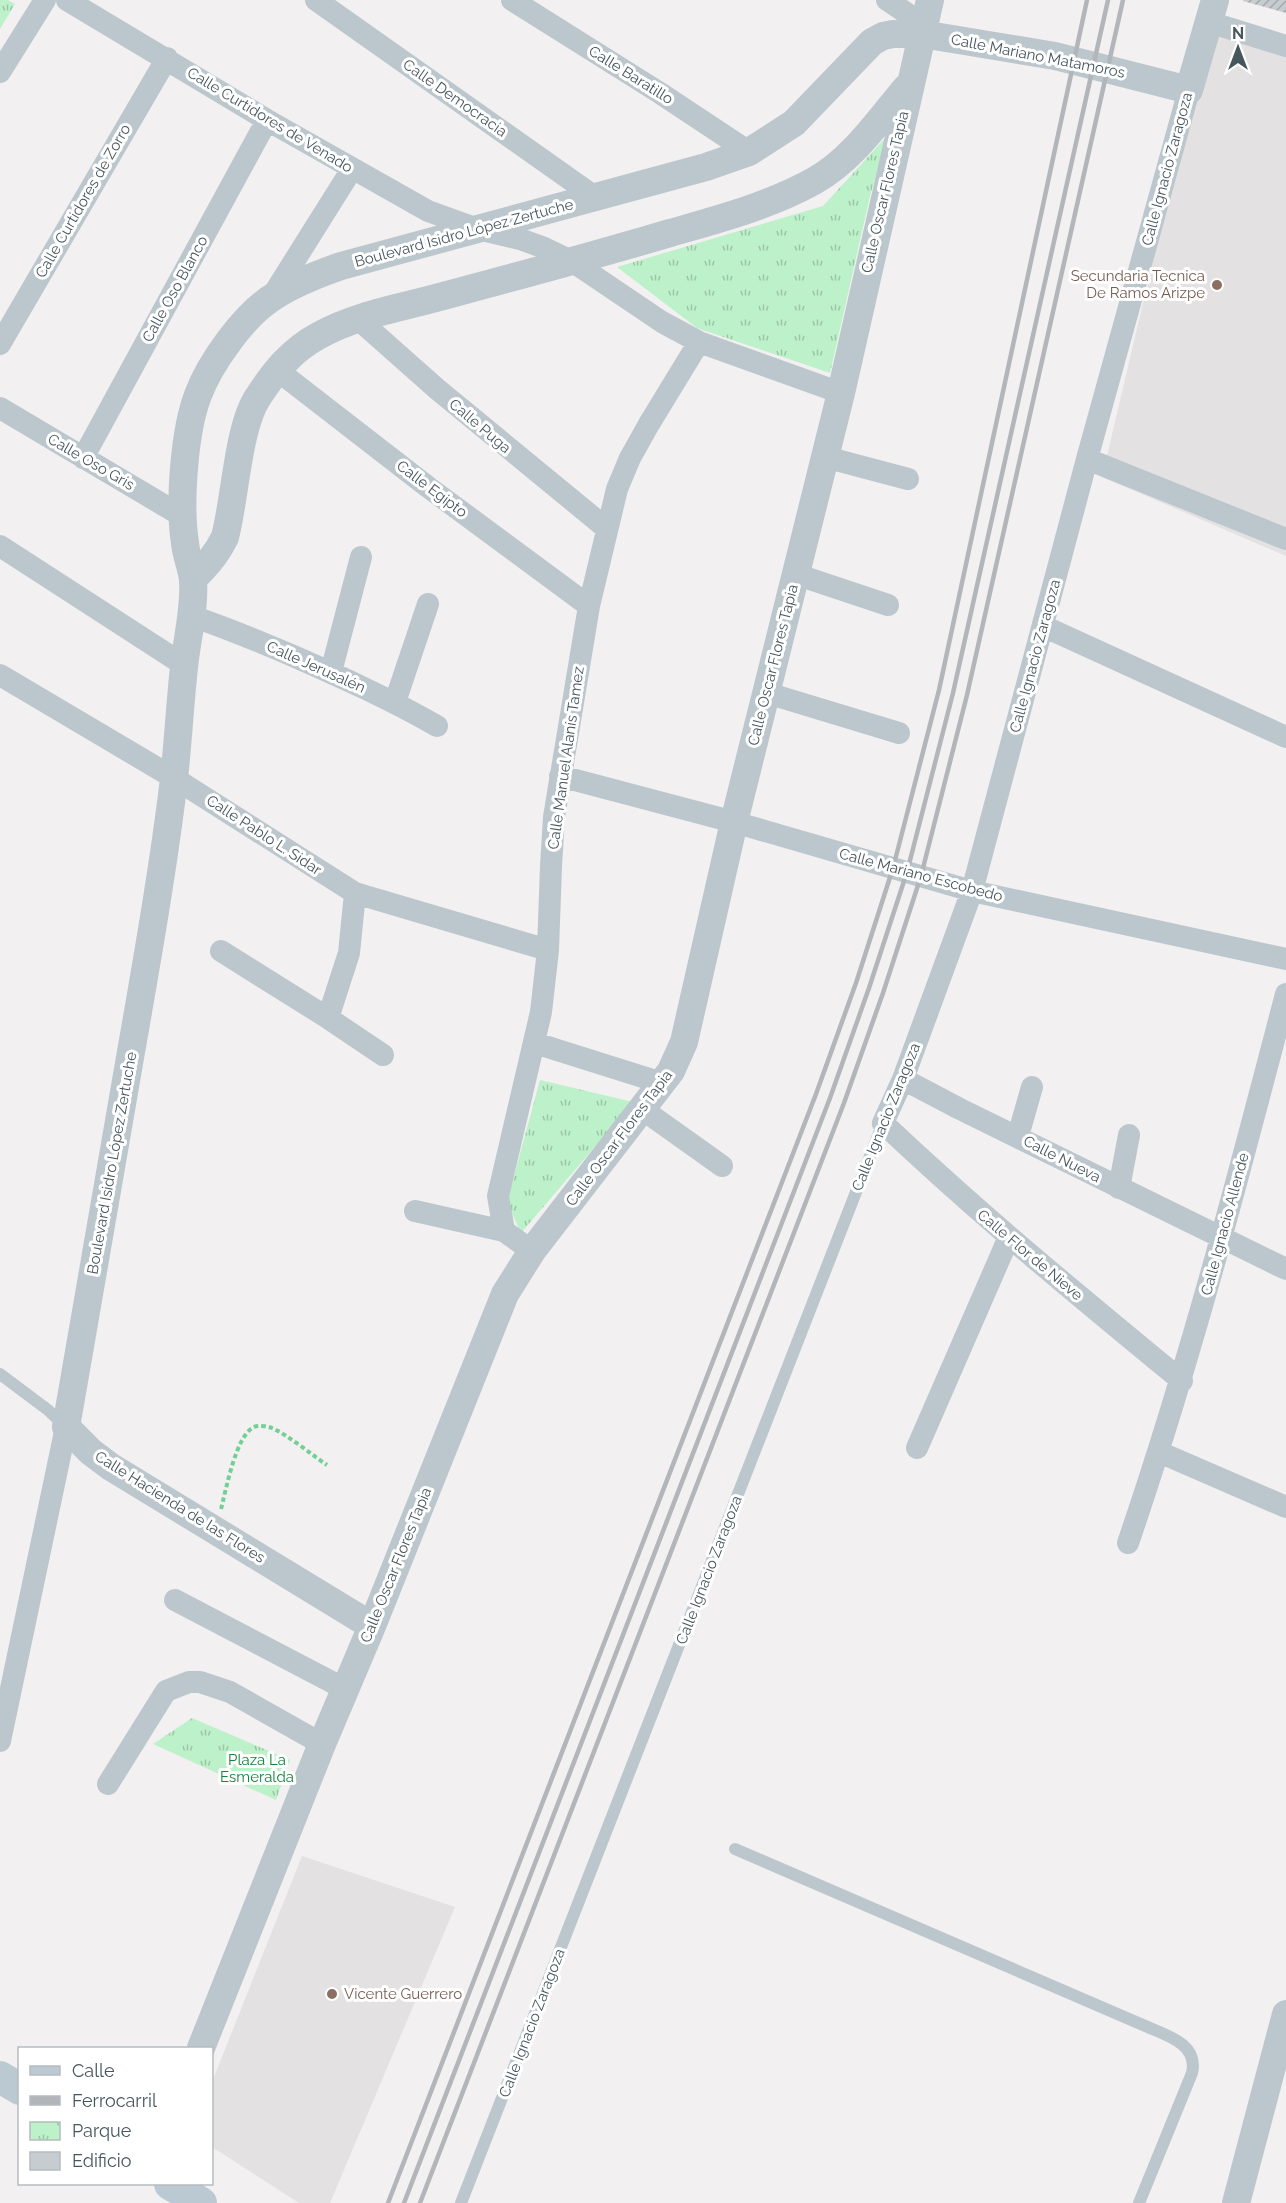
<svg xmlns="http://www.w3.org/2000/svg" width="1286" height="2203" viewBox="0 0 1286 2203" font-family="Raleway,sans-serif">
<defs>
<pattern id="park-tufts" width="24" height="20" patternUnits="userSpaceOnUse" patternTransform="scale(1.5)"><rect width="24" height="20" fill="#bdf1c9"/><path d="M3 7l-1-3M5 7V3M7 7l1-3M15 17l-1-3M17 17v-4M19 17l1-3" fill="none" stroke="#9bc6a6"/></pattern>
<pattern id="building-hatch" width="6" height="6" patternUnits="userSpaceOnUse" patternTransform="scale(1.5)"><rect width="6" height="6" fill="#c6cccf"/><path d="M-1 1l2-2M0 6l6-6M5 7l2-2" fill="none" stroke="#a3a8ab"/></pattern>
<filter id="shadow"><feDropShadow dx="5.5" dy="-5.5" stdDeviation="1.5" flood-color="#0004"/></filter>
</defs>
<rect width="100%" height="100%" fill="#f2f0f0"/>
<path fill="#e3e1e2" d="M1208 27 1286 50V556L1102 477Z
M302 1856 455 1907 330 2203H299L212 2147V2082Z"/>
<path fill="url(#park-tufts)" d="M0 0H8L15 4 0 29Z
M887 136 870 196 830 373 697 328 617 267 823 206Z
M540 1080 633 1102 521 1233 507 1202Z
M192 1718 290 1760 276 1800 153 1744Z"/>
<path fill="url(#building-hatch)" filter="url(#shadow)" d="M1286 0V13L1243 1V0Z"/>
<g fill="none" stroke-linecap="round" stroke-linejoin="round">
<path stroke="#73d095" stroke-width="4" stroke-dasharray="4.5 3" stroke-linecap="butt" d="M221 1509C226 1490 236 1435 254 1427 259 1425 267 1426 272 1428 288 1435 312 1455 327 1465"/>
<path stroke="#bbc7cd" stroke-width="12" d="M0 1374 48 1410 65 1426
M735 1849 1143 2025C1165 2035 1199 2043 1192 2073L1139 2203
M461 2203 883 1123"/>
<path stroke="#bbc7cd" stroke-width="22" d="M67 0 267 120 428 211 478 229 520 239 542 247 573 262 662 322 699 342 841 393
M316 0 595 197
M512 0 660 93 749 152
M887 0 924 25
M1209 22 1286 46
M0 72 45 0
M271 298 352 169
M358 319 437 389 606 528
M0 344 167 58
M277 370 428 487 589 606
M0 408 182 516
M825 457 908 479
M83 458 267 120
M1087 459 1286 539
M0 546 184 665
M795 574 888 605
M191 616C225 627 258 641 291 655 341 677 390 699 437 726
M1043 626 1286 737
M331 672 361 557
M0 675 174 778 355 893 548 950
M767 693 899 733
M395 702 428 604
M560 776 734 822 972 891 1286 959
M221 951 328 1018 383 1055
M328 1018 349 953 355 893
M535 1043 662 1083
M903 1079 960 1109 1286 1269
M642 1109 722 1166
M1018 1136 1032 1087
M1119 1188 1129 1135
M415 1211 504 1231
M532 1251 504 1231 498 1196 541 1012 548 950 551 866 554 817 589 606 617 489 630 458 649 424 699 342
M1182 1381C1080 1297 979 1214 883 1123L903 1079 972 891 1087 459 1189 90
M917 1448 1009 1237
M1159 1452 1286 1507
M1128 1543C1190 1362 1238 1178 1286 994
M175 1600 345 1689
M0 1741 66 1427
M108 1784 166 1691 189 1682H200L230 1692 322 1744"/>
<path stroke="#bbc7cd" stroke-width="28" d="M193 579C206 566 217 554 225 537 235 500 238 426 258 397 274 372 292 350 318 336 357 314 405 307 447 295 522 275 596 255 670 233 719 219 769 206 814 181 852 160 879 120 906 88
M372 1626 111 1467 91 1452 66 1427C86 1310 107 1193 127 1075 144 977 162 878 174 779 178 742 180 704 184 667 187 638 195 609 193 580 192 568 186 556 185 543 179 505 184 431 198 395 210 363 244 315 273 297 294 283 318 274 341 266L706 167 749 152 794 123 872 42 883 36 893 34H922L1055 56 1189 90 1215 0
M201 2048 322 1744 372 1626 505 1294 532 1251 671 1071 684 1042 734 822 841 393 930 0
M1236 2203 1286 2014"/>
<path stroke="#bbcad2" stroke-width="32" d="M0 2077 20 2089
M170 2184 201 2203"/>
<path stroke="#b2b6ba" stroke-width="4.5" d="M388 2203 816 1094 856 983 893 868 939 690 1087 0
M404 2203 830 1098 869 988 907 872 953 693 1108 0
M420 2203 844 1103 883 993 921 876 967 695 1123 0"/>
</g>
<g fill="#8d6e63" stroke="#fff" stroke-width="2">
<circle cx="1217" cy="285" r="6"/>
<circle cx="332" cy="1994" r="6"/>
</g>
<g text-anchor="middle" stroke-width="6" stroke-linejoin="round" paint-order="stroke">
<g font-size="15" fill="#47575e" stroke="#fff">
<text transform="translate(1038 56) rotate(11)" y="5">Calle Mariano Matamoros</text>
<text transform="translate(631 75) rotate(32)" y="5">Calle Baratillo</text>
<text transform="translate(455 98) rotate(35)" y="5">Calle Democracia</text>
<text transform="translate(270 120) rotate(31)" y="5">Calle Curtidores de Venado</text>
<text transform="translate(1167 169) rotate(-75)" y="5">Calle Ignacio Zaragoza</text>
<text transform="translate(885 192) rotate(-77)" y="5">Calle Oscar Flores Tapia</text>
<text transform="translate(83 201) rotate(-60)" y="5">Calle Curtidores de Zorro</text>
<text transform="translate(464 233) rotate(-15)" y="5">Boulevard Isidro López Zertuche</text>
<text transform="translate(175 289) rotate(-61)" y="5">Calle Oso Blanco</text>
<text transform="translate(480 426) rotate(40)" y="5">Calle Puga</text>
<text transform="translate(91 462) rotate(30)" y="5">Calle Oso Gris</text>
<text transform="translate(432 489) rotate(37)" y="5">Calle Egipto</text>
<text transform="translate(1035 656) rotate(-75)" y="5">Calle Ignacio Zaragoza</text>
<text transform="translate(773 665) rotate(-76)" y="5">Calle Oscar Flores Tapia</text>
<text transform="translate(316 667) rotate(24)" y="5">Calle Jerusalén</text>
<text transform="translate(566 758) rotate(-82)" y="5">Calle Manuel Alanís Tamez</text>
<text transform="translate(264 835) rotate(33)" y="5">Calle Pablo L. Sidar</text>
<text transform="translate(921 875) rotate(15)" y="5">Calle Mariano Escobedo</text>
<text transform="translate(886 1117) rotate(-68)" y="5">Calle Ignacio Zaragoza</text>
<text transform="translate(619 1138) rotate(-53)" y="5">Calle Oscar Flores Tapia</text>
<text transform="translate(1062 1159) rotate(27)" y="5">Calle Nueva</text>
<text transform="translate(112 1163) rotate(-80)" y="5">Boulevard Isidro López Zertuche</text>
<text transform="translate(1225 1224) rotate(-75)" y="5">Calle Ignacio Allende</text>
<text transform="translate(1030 1255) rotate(40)" y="5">Calle Flor de Nieve</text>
<text transform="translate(180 1507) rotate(32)" y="5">Calle Hacienda de las Flores</text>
<text transform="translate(396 1565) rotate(-68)" y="5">Calle Oscar Flores Tapia</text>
<text transform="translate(709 1570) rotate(-69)" y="5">Calle Ignacio Zaragoza</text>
<text transform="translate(532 2023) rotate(-69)" y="5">Calle Ignacio Zaragoza</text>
</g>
<g font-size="15" fill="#785e54" stroke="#fff" text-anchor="end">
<text x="1205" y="281">Secundaria Tecnica<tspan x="1205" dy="17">De Ramos Arizpe</tspan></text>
<text x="344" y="1999" text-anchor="start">Vicente Guerrero</text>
</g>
<g font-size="15" fill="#14833b" stroke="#fff">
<text x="257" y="1765">Plaza La<tspan x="257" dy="17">Esmeralda</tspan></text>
</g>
</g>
<rect x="18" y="2047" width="195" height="138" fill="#ffffff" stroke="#b5bcbf" stroke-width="1.5"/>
<rect x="30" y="2066" width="30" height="9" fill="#bbcad2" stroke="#b5bcbf" stroke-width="1.5"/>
<text x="72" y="2077" font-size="18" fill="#47575e">Calle</text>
<rect x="30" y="2096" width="30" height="9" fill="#b2b6ba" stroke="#b5bcbf" stroke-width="1.5"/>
<text x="72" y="2107" font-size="18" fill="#47575e">Ferrocarril</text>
<rect x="30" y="2122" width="30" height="18" fill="url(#park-tufts)" stroke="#b5bcbf" stroke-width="1.5"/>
<text x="72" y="2137" font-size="18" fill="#47575e">Parque</text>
<rect x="30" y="2152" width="30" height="18" fill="#c6cccf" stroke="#b5bcbf" stroke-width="1.5"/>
<text x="72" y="2167" font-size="18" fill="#47575e">Edificio</text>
<g transform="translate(1238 48)" stroke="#ffffff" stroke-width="4.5" paint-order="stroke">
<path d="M0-4.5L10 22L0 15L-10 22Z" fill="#47575e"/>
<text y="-9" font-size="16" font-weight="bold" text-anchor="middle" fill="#47575e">N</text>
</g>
</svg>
